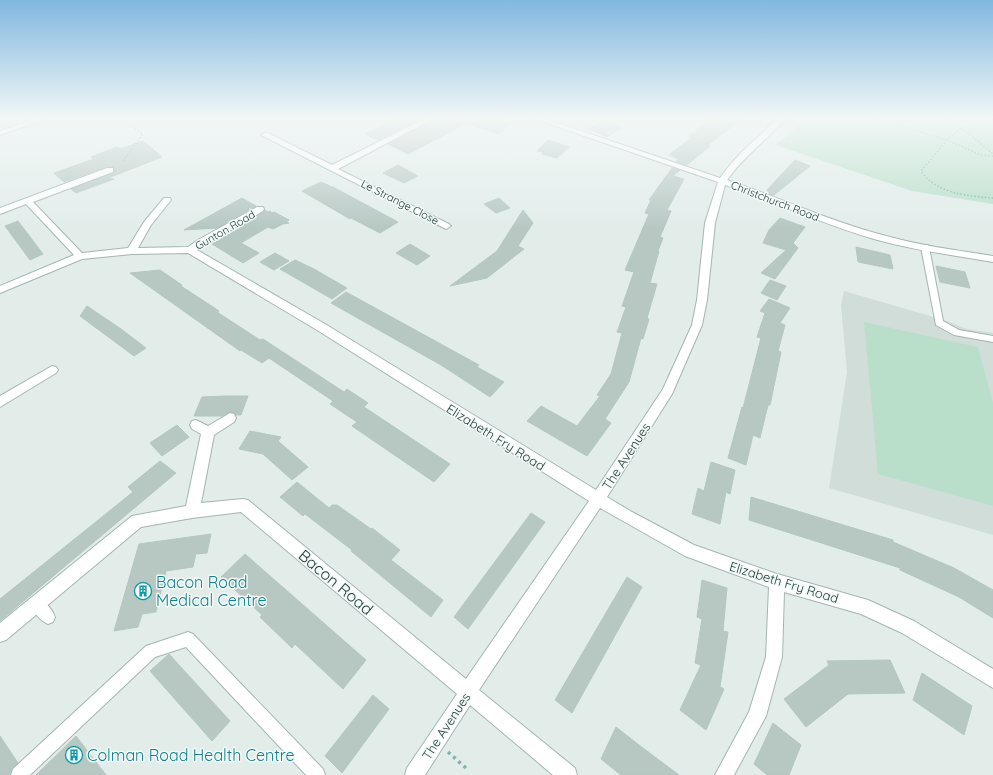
<svg xmlns="http://www.w3.org/2000/svg" width="993" height="775" viewBox="0 0 993 775" font-family="Quicksand,sans-serif">
<rect width="100%" height="100%" fill="#e2edea"/>
<path fill="#d0ddd9" d="M844 291 944 320 967 329 993 333V535L829 488 847 372 841 305Z"/>
<path fill="#b9dfca" d="M806 119H993V204L912 191 776 145Z
M864 322 978 347 993 403V506L878 474Z"/>
<path fill="#b7c8c3" stroke="#b4c7c2" d="M394 119H420L378 140 365 134Z
M434 119H497L511 124 498 134 467 123 408 154 388 144Z
M712 119H742L708 145 710 146 687 165 676 162 678 159 669 155 691 138 688 136Z
M604 120 623 127 607 137 588 129Z
M548 140 569 147 557 158 542 154 543 152 537 151Z
M143 141 162 157 108 178 114 179 76 193 71 189 114 173V167H106L64 182 54 173 94 159 91 157 117 147 120 149Z
M795 160 810 166 774 195H771L767 190Z
M398 165 418 176 404 183 383 173Z
M672 168 680 170 673 176 684 179 667 210 671 211 660 237 663 238 658 251H659L650 283 657 284 647 318 649 319 643 339 641 338 629 382 605 419 611 423 587 456 527 421 541 406 577 426 600 396 597 395 611 374 622 333 617 332 626 307 622 306 634 272 625 270 649 214 645 213 651 200H649Z
M321 182 332 187H333L398 222 380 233 351 218 350 219 302 191Z
M242 198 256 206 217 228 184 230Z
M499 198 510 208 496 213 484 204Z
M265 210 268 212 270 211 272 213 274 212 289 220 286 222 289 223 283 224 273 229 268 227 241 243 259 253 243 263 212 244 244 226H240Z
M523 210 533 223 518 246 524 249 487 278 450 286 497 251Z
M780 218 805 227 793 243 798 248 775 279 761 273 786 250 763 243 769 230Z
M18 221 43 254 30 260 5 226Z
M410 244 430 256 417 265 396 253Z
M856 247 890 255 893 269 858 262Z
M275 253 289 261 274 270 260 262Z
M295 260 314 269 347 288 332 299 280 269Z
M936 266 965 272 970 288 940 282Z
M160 270 182 285 181 286 219 311 217 312 260 340 263 339 344 392 347 389 368 403 364 407 450 464 434 482 352 426 357 422 330 404 333 401 269 358 262 363 241 350 240 351 130 273Z
M770 280 786 286 777 300 761 293Z
M346 292 479 365 477 367 504 382 490 397 441 365 331 303Z
M769 299 790 308 780 323 785 325 778 351 781 352 770 405H768L760 438 753 435 746 465 728 458 742 407 743 408 761 338 757 337 765 313 760 311Z
M87 306 121 329 146 348 134 356 80 316Z
M225 396H248L241 415H236L234 413 230 412 222 416H194L202 397Z
M177 425 189 437 162 456 150 443Z
M250 431 281 437 278 441 308 467 292 480 263 454 239 449Z
M160 461 176 473 0 621V599L133 492 128 487Z
M711 462 735 470 730 494 726 492 720 524 692 514 698 488 704 491Z
M297 482 329 508 332 505H337L371 529 372 528 400 550 391 560 443 600 431 617 351 551 352 550 305 514 303 516 280 497Z
M751 497 893 540V542L954 568 993 590V618L959 597 900 570V568L749 520Z
M531 513 545 522 468 629 454 617Z
M211 534 207 553 197 554 196 553 193 567 166 571 156 612 142 614 138 627 114 631 139 544Z
M245 554 366 660 343 689 295 644 292 648 260 617 262 615 221 577Z
M627 577 642 587 572 713 555 700Z
M702 580 727 588 723 631 728 632 720 687 724 689 706 730 680 710 701 665 695 663 702 619 697 617Z
M169 654 230 721 212 741 150 671Z
M890 660 905 693 848 694 806 727 784 699 829 665 827 661Z
M922 673 972 706 964 735 913 700Z
M373 695 389 709 342 773 325 756Z
M773 723 801 745 789 775H767L754 764Z
M616 727 639 745 679 775H621L601 759Z
M0 736 18 763 12 768 10 775H0Z
M76 736 106 775H36Z"/>
<g fill="none" stroke-linecap="round" stroke-linejoin="round">
<g stroke="#a4b5b2" stroke-width="2">
<path id="service" d="M922 245H928L929 247 943 321 959 330 993 336V342L954 335 936 325 921 247Z
M37 597C45 601 52 609 55 617L53 622 48 624C40 621 34 612 30 604L32 599Z
M188 632 193 634 323 769 325 775H306L186 647 155 657 30 775H11L13 769 146 646Z"/>
</g>
<g stroke="#a4b5b2" stroke-width="2">
<path id="minor" d="M424 119H433L338 169 449 224 451 226 446 229 261 135 265 133H268L332 165Z
M535 119H546L720 178C736 155 757 138 777 119H785C767 140 744 156 727 180 778 197 827 220 879 234 916 245 955 250 993 256V262C953 255 912 250 874 239 823 224 775 202 725 185L715 223 707 300 702 325 672 394 607 497 632 512 694 545 777 574 868 600 914 621 993 669V688L902 633 861 614 784 592 782 657 766 716 734 775H715L749 712 766 657 769 587 685 556 600 508 479 690 575 768 577 775H553L470 705 425 775H405L407 768 457 694 241 512 192 518 141 527 6 640 0 642V623L132 516 186 506 201 434 192 429 190 425 192 421 196 420 208 426 230 413 234 414 236 418 234 422 214 435 201 503 243 499 248 500 466 679 589 501 317 330 188 253 132 254 82 259 0 293V286L74 255 26 204 0 214V208L107 168H113V172L33 202 82 253 128 248 144 222 164 198H170L171 200 151 225 138 248 188 247 198 240 257 207H263L264 209 263 211 197 250 325 324 596 490 663 389 692 325 697 300 705 223 718 182Z
M52 366 56 367 58 370 56 373 0 407V396Z"/>
</g>
<g stroke="#9fb9b4" stroke-width="2">
<path id="secondary" d="M35 119H46L0 135V131Z"/>
</g>
<path stroke="#80b3ab" stroke-width="1.5" stroke-dasharray="1.5 2" stroke-linecap="butt" d="M120 119 143 134 123 161
M876 119 947 140 961 128
M951 119 993 154
M889 123 893 119
M993 156 981 155 947 140 921 171C936 194 968 196 993 198"/>
<path stroke="#80b3ab" stroke-width="3.5" stroke-dasharray="3 4" stroke-linecap="butt" d="M448 752 467 769"/>
<use href="#service" fill="#fff" fill-rule="evenodd"/>
<use href="#minor" fill="#fff" fill-rule="evenodd"/>
<use href="#secondary" fill="#fff" fill-rule="evenodd"/>
</g>
<linearGradient id="sky" x2="0" y2="1"><stop stop-color="#81b8e0"/><stop offset="0.52" stop-color="#f2f7f6"/><stop offset="1" stop-color="#f2f7f6" stop-opacity="0"/></linearGradient>
<rect width="993" height="228" fill="url(#sky)"/>
<defs>
<g id="building-ring" transform="scale(0.9)"><circle r="9.5" fill="#f3f9f7" stroke="#0f9aa8" stroke-width="1.5"/><path d="M-4-6H4V6H1V3H-1V6H-4ZM-2.5-4.3h1.7v1.8h-1.7ZM.8-4.3h1.7v1.8H.8ZM-2.5-1h1.7V.8h-1.7ZM.8-1h1.7V.8H.8Z" fill="#0f9aa8"/></g>
</defs>
<g fill-rule="evenodd">
<use href="#building-ring" x="143" y="591"/>
<use href="#building-ring" x="74" y="755"/>
</g>
<g text-anchor="middle" stroke-width="3" stroke-linejoin="round" paint-order="stroke">
<g font-size="11" fill="#213f3c" stroke="#f3f9f7">
<text transform="translate(775 201) rotate(21)" y="4">Christchurch Road</text>
<text transform="translate(400 202) rotate(27)" y="4">Le Strange Close</text>
<text transform="translate(225 230) rotate(-30)" y="4">Gunton Road</text>
</g>
<g font-size="13" fill="#213f3c" stroke="#f3f9f7">
<text transform="translate(496 437) rotate(32)" y="5">Elizabeth Fry Road</text>
<text transform="translate(626 456) rotate(-57)" y="5">The Avenues</text>
<text transform="translate(784 582) rotate(17)" y="5">Elizabeth Fry Road</text>
<text transform="translate(446 726) rotate(-57)" y="5">The Avenues</text>
</g>
<g font-size="16" fill="#0d838f" stroke="#f3f9f7" text-anchor="start">
<text x="156" y="588">Bacon Road<tspan x="156" dy="18">Medical Centre</tspan></text>
<text x="87" y="761">Colman Road Health Centre</text>
</g>
<g font-size="16" fill="#213f3c" stroke="#f3f9f7">
<text transform="translate(336 582) rotate(40)" y="6">Bacon Road</text>
</g>
</g>
</svg>
